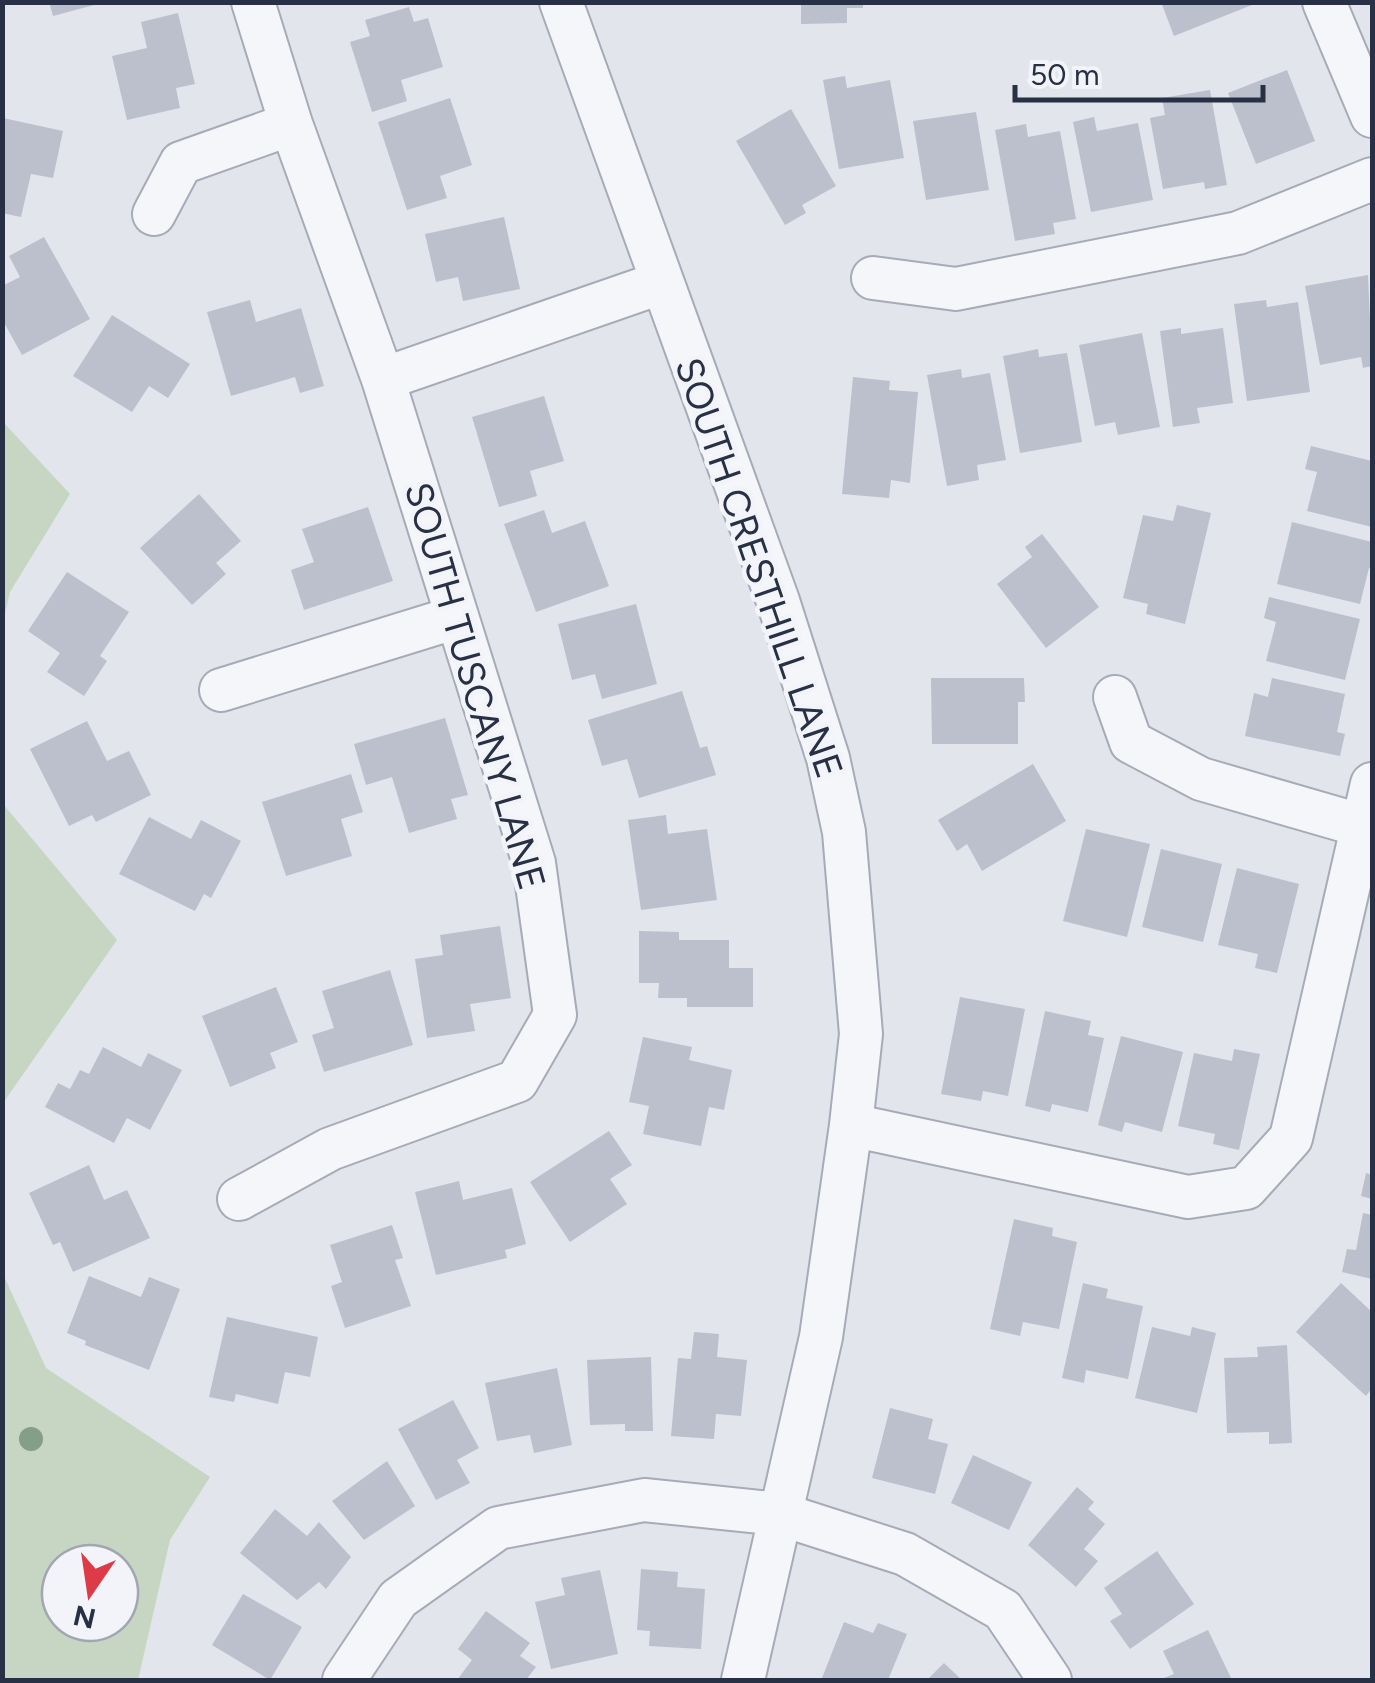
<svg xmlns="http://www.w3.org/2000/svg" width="1375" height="1683" viewBox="0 0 1375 1683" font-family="Figtree,sans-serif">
<rect width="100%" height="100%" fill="#e2e5ec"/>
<path fill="#c6d6c2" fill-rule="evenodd" d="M3 422 70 494 10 592 3 622Z
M3 804 117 940 3 1103Z
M3 1274 46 1368 210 1477 170 1540 138 1680H3ZM120 1563V1623H60V1563Z"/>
<path fill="#bbc0cc" d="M49 2H98V4L53 16Z
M801 2H863V8H847V23L801 24Z
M1161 2H1257V3L1174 36Z
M409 7 414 22 428 18 443 67 401 80 407 101 372 112 350 42 370 36 365 20Z
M178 13 195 84 176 88 180 108 127 120 112 56 147 48 141 22Z
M1287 70 1315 141 1256 164 1228 93Z
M845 76 847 88 890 80 904 158 839 169 823 80Z
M1210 90 1227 185 1205 189 1204 182 1163 189 1150 118 1165 115 1162 98Z
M450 98 472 165 440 176 447 198 407 210 378 122Z
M791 109 836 186 802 205 806 213 785 225 736 141Z
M976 112 989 190 926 200 913 121Z
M1094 117 1097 131 1138 123 1153 200 1091 212 1073 122Z
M3 118 63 131 53 178 31 174 21 217 2 213Z
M1026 124 1028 137 1060 131 1076 219 1053 223 1055 234 1015 241 995 130Z
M504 217 520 289 463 301 458 277 436 282 425 234Z
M44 237 90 319 22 355 2 319V286L20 277 9 256Z
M1368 275 1372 366 1363 368 1361 357 1320 365 1305 286Z
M250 300 256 322 301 308 324 386 300 393 295 377 231 396 207 312Z
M1266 300 1267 307 1298 302 1310 392 1247 401 1234 304Z
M112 315 190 364 168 398 149 386 132 412 73 376Z
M1181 328V334L1223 328 1233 403 1197 408 1200 423 1173 427 1160 331Z
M1142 333 1160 427 1118 435 1115 422 1095 426 1079 345Z
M1038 349 1039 357 1067 353 1082 442 1020 453 1003 356Z
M961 369 962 378 990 373 1006 460 977 465 979 480 947 486 927 375Z
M853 377 890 381 889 390 918 392 910 483 891 480 889 498 842 494Z
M544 396 564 461 530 471 537 496 499 507 472 417Z
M1311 446 1372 461V527L1307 511 1317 472 1305 469Z
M199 494 241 541 216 563 226 574 192 605 140 548Z
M1177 505 1211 513 1185 624 1146 614 1148 604 1123 598 1143 515 1173 521Z
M368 507 393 581 304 610 291 570 314 562 302 529Z
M544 510 552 533 585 521 609 586 536 612 504 524Z
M1292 522 1372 542V569L1369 568 1360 604 1277 584Z
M1042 534 1099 607 1046 648 997 584 1032 557 1025 547Z
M67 572 129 612 100 656 107 661 84 696 47 672 60 653 28 631Z
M1269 597 1360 619 1345 680 1266 661 1276 622 1264 618Z
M636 604 657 684 602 699 595 674 572 680 558 624Z
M931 678H1024L1025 702H1018V744H932Z
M1272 678 1345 694 1337 732 1345 734 1340 756 1245 736 1254 693 1268 697Z
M682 691 700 748 707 746 716 775 639 798 627 759 602 766 588 720Z
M445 718 468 795 451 799 457 819 409 833 392 777 366 785 354 744Z
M87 721 107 761 129 751 151 795 96 822 92 815 69 826 30 749Z
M1033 764 1066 821 982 871 967 844 957 851 938 820Z
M351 774 363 812 341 819 352 856 286 876 262 802Z
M666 815 668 834 707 829 717 900 641 910 628 820Z
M149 817 191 839 201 820 241 841 211 898 204 894 195 911 119 874Z
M1086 829 1150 844 1127 937 1063 921Z
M1161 849 1222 864 1203 942 1142 927Z
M1237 868 1299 884 1277 973 1255 968 1258 954 1218 945Z
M500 926 511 998 470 1004 475 1031 427 1038 415 959 443 955 440 935Z
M639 931 679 932V940H729V968H753V1007H687V998H658L659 983H639Z
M390 970 413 1045 324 1072 312 1035 334 1028 322 991Z
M276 987 298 1042 270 1053 276 1068 230 1087 202 1016Z
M960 997 1025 1009 1008 1096 983 1091 981 1101 941 1094Z
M1045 1011 1091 1021 1088 1035 1104 1038 1088 1112 1052 1104 1050 1112 1025 1106Z
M1121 1036 1183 1052 1162 1132 1125 1122 1122 1132 1098 1125Z
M643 1037 692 1047 689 1060 732 1070 724 1110 709 1107 701 1146 643 1134 649 1106 629 1102Z
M103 1047 141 1067 148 1053 182 1070 150 1130 127 1118 114 1143 45 1107 58 1083 70 1089 80 1070 89 1074Z
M1234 1049 1260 1054 1239 1150 1213 1144 1215 1134 1178 1126 1194 1053 1232 1061Z
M609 1131 632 1165 610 1179 627 1204 570 1242 530 1182Z
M89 1165 104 1200 127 1190 150 1238 73 1272 60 1242 53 1245 29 1193Z
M1366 1173 1372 1175V1199L1361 1196Z
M459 1181 463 1200 512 1188 526 1244 505 1250 507 1258 436 1275 415 1192Z
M1363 1213 1372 1215V1279L1342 1272 1347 1249 1356 1250Z
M1014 1219 1053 1228 1052 1236 1077 1242 1059 1329 1023 1322 1020 1336 990 1329Z
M392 1225 403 1258 395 1260 411 1306 345 1328 331 1286 342 1282 330 1245Z
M89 1276 141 1297 149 1277 180 1289 149 1370 85 1345 86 1341 67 1333Z
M1083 1283 1108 1289 1106 1298 1143 1306 1128 1379 1086 1370 1084 1383 1062 1378Z
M1341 1283 1372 1312V1388L1366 1396 1296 1332Z
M227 1317 318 1337 310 1377 285 1372 278 1404 236 1394 234 1402 209 1397Z
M1152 1327 1190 1336 1192 1327 1216 1333 1197 1413 1135 1398Z
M694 1332 719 1334 717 1357 747 1360 741 1416 716 1414 714 1439 671 1436 678 1358 691 1359Z
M1287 1345 1292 1443 1269 1444V1432L1227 1433 1224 1358 1258 1357 1257 1347Z
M651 1357 653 1431H625V1424L590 1425 587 1360Z
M557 1368 572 1445 534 1453 530 1435 497 1441 485 1383Z
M453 1400 479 1448 457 1460 470 1483 436 1500 398 1429Z
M890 1408 933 1419 928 1439 948 1444 935 1494 872 1478Z
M973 1455 1032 1482 1009 1530 951 1503Z
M387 1461 415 1506 364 1540 332 1501Z
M1077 1487 1094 1502 1088 1509 1105 1524 1084 1549 1098 1561 1076 1587 1028 1545Z
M275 1509 307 1536 319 1522 351 1557 326 1589 319 1582 297 1600 240 1553Z
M1157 1551 1194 1604 1130 1649 1110 1621 1122 1614 1104 1588Z
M641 1569 678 1572 677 1587 705 1589 701 1649 649 1646 650 1631 637 1630Z
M600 1570 618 1654 551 1669 535 1602 565 1595 561 1578Z
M243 1594 302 1627 270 1680 212 1645Z
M486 1611 530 1643 520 1656 536 1667 526 1680H457L472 1660 458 1649Z
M844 1622 873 1633 878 1623 907 1634 888 1680 822 1678Z
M1208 1630 1232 1680H1159L1174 1674 1163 1651Z
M944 1663 962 1680H927Z"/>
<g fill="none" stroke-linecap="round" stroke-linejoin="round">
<g stroke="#a6abb7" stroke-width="46">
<path id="minor" d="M561 2 778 601 828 758 844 832 861 1034 851 1125 821 1337 743 1680
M1324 2 1372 116
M154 214 181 163 291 124
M873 278 956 289 1238 233 1372 179
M383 379 660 283
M221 690 457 617
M1115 697 1131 742 1201 779 1363 826
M851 1125 1188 1197 1246 1188 1291 1138 1372 784
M239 1199 330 1149 517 1081 555 1015 534 863 383 379 291 124 253 2
M344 1680 398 1599 498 1528 644 1500 780 1514 905 1554 1003 1610 1050 1680"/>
</g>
<use href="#minor" stroke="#f5f6f9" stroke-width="42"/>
</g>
<circle fill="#859e87" cx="31" cy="1439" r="12"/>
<g text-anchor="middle" stroke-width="9" stroke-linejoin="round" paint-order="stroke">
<g font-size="38" fill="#283045" stroke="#f2f4f9">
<text transform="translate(759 568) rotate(71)" y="13">SOUTH CRESTHILL LANE</text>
<text transform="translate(475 686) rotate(74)" y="13">SOUTH TUSCANY LANE</text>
</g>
</g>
<rect width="1375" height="1683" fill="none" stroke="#283045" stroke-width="10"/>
<g transform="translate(90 1593) rotate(193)"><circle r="48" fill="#f2f4f9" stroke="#a1a6b1" stroke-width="2.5"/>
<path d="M0-8L18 38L0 25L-18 38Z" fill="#dc3b47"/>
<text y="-15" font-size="28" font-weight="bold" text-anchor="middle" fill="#283045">N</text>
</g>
<path d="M1015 85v15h248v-15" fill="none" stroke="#283045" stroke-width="5"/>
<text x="1030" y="85" font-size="30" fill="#283045" stroke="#f2f4f9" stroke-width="8" paint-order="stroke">50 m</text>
</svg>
